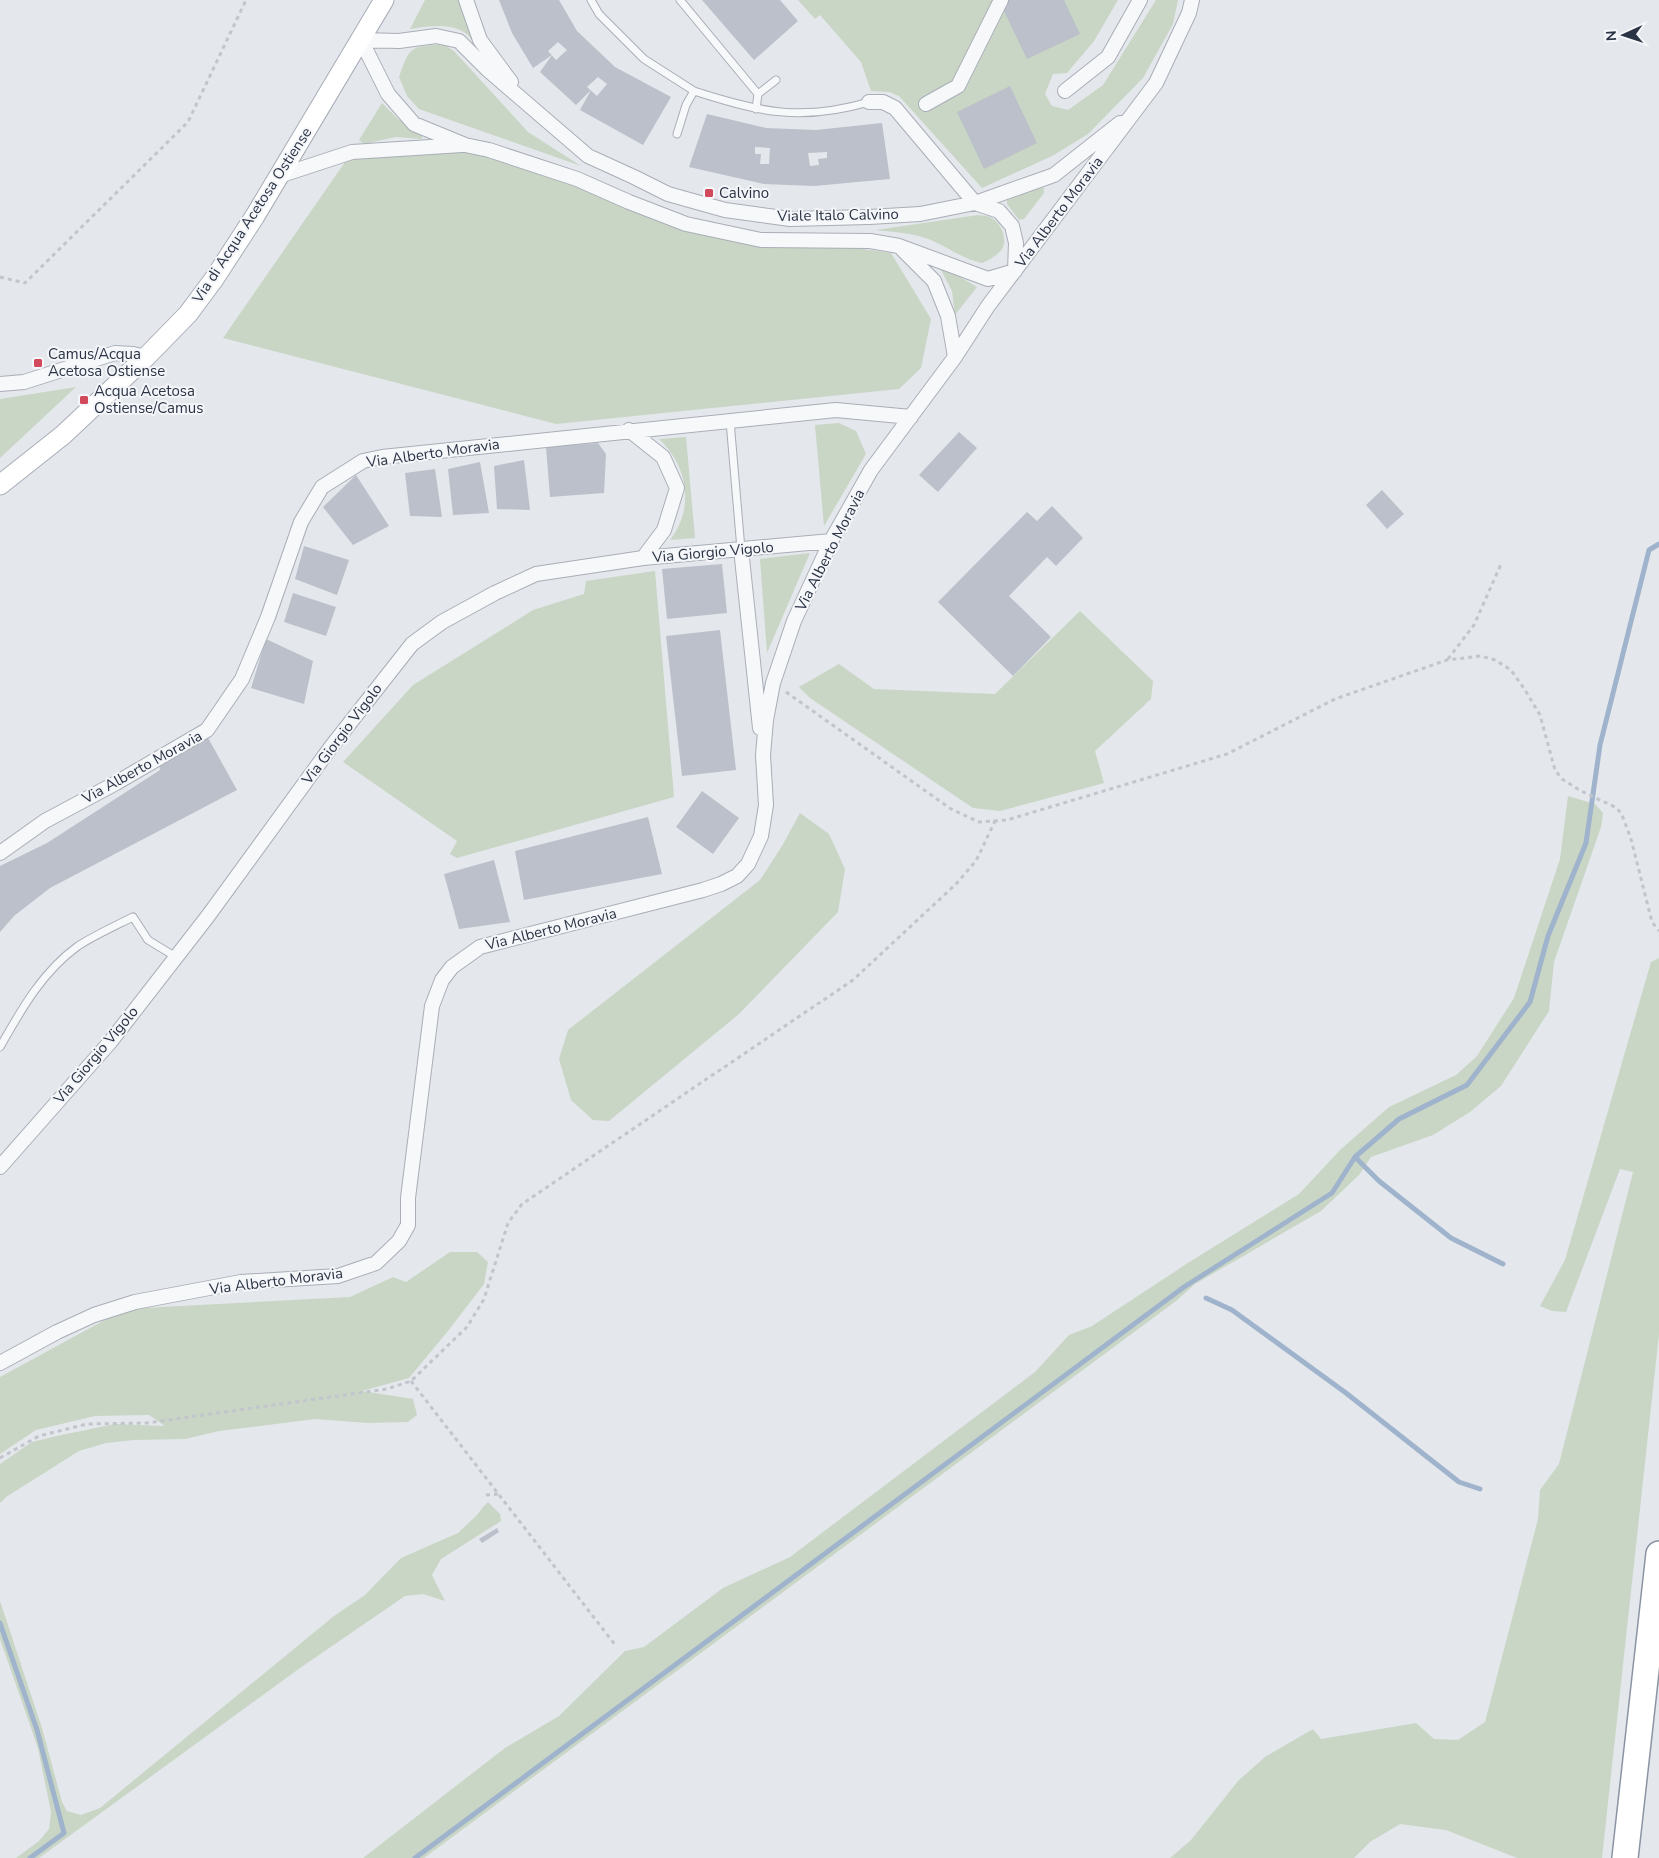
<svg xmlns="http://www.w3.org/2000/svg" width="1659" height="1858" viewBox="0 0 1659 1858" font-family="'Nunito Sans',sans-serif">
<rect width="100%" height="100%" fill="#e4e7ec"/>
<path fill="#c9d6c5" d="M425 0H461L482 55C478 49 473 41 468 35 454 22 427 26 410 29Z
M798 0H1118L1094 41 1067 73 1053 74 1045 94 1052 106 1068 110 1103 85 1156 0H1178L1173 24 1143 78 1088 134 1054 155 982 188 899 96 889 92 871 91 861 62 820 15 815 19Z
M443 44 454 51 528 132 581 166 419 109 407 96 399 77C410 45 411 47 443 44Z
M382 103 399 120 423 133 422 139 396 137 364 144 359 140Z
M489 150 686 224 891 253 931 319 921 368 899 389 556 424 223 338 352 152Z
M1040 187 1044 188V193L1024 219 1019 220 1007 204V200Z
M978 215C982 216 987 215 990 217 1001 222 1008 239 1002 249 997 256 989 260 982 263 963 259 949 248 931 240 914 233 894 232 876 230Z
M940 268 947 269 977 287 955 315 952 291Z
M76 387 0 458V399Z
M839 423 856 431 866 454 824 526 815 425Z
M686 437 695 538 670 540C695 508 688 466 659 439Z
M810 553 767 653 760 559Z
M655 571 674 797 457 858 450 854 457 841 343 762 413 685 533 610 584 594 586 581Z
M1080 611 1153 681 1151 699 1095 751 1104 783 1000 811 973 808 810 698 799 687 839 664 874 689 995 694Z
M1568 796 1595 804 1603 813 1601 827 1554 962 1549 1011 1501 1086 1470 1112 1433 1135 1371 1157 1359 1175 1321 1211 1195 1284 1176 1301 424 1858H363L505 1748 559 1716 625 1651 644 1647 723 1588 790 1557 1035 1372 1069 1335 1092 1326 1191 1261 1299 1194 1340 1150 1389 1107 1456 1075 1477 1056 1514 998 1560 859Z
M800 813 829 834 845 869 838 912 739 1014 609 1121 593 1120 571 1100 559 1059 568 1030 760 880 782 846Z
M1659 958V1334L1602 1858H1517L1446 1830 1400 1824 1370 1842 1354 1858H1170L1191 1840 1238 1781 1265 1757 1313 1729 1321 1739 1416 1723 1434 1739 1458 1740 1485 1722 1538 1519 1540 1490 1559 1464 1633 1172 1620 1169 1566 1312 1552 1311 1540 1306 1565 1260 1651 962Z
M450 1252H477L488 1262 484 1284 448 1331 409 1378 362 1391 413 1399 417 1415 408 1422 368 1423 315 1419 219 1431 185 1439 134 1440 106 1443 79 1451 6 1497 0 1503V1464L32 1442 57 1436 115 1424 165 1426 149 1415 95 1416 36 1430 0 1454V1377L125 1309 350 1297 393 1277 406 1282Z
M488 1502 500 1514 501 1521 441 1559 432 1575 445 1601 423 1594 405 1596 300 1668 39 1858H16L39 1841 49 1829 51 1812 38 1748 0 1639V1601L42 1728 62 1802 67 1811 81 1815 100 1808 334 1616 365 1595 401 1558 458 1533 477 1515 483 1507Z"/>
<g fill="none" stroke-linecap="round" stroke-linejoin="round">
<path stroke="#9fb4cc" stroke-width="5" d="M1355 1157 1379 1181 1451 1238 1503 1264
M1206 1298 1232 1310 1346 1393 1459 1482 1480 1489
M0 1623 37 1730 64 1833 30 1858
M415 1858 1184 1287 1332 1193 1355 1157 1399 1119 1467 1085 1530 1002 1548 936 1586 843 1600 745 1649 550 1659 544"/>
</g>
<path fill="#bbc0ca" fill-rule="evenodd" d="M499 0H559L577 31 615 67 671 97 643 145 580 110 591 90 576 105 540 72 552 55 533 68 512 33ZM558 42 567 50 556 60 548 51ZM598 77 607 84 597 96 587 87Z
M702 0H780L798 21 754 60Z
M1005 0H1064L1080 34 1027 59 1000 3Z
M1010 86 1037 143 984 169 957 112Z
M707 114 766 128 816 130 882 123 890 179 814 186 764 184 689 167ZM755 147 770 148 769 164H760L761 154H755ZM827 152V158L818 159 819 165 810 166 808 153Z
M959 432 977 448 938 492 919 475Z
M598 443 606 454 604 493 550 497 546 447Z
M524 460 530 510 497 509 494 466Z
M480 462 489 513 453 515 448 469Z
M435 469 442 517 410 516 405 473Z
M356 475 389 526 353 545 323 507Z
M1382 490 1404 514 1387 529 1366 505Z
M1052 506 1083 538 1056 566 1047 557 1009 596 1051 637 1013 676 938 602 1027 512 1037 521Z
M304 546 349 560 337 595 295 579Z
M722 564 727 613 667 619 662 569Z
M293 593 336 607 326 636 284 622Z
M720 630 736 770 682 776 666 636Z
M266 639 313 661 304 704 251 688Z
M207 736 237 790 50 888 14 916 0 932V866L47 843 160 770 159 764Z
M702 791 739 818 713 854 676 827Z
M648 817 662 874 524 900 515 851Z
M494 860 510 922 459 929 444 874Z
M497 1528 499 1532 482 1543 479 1539Z"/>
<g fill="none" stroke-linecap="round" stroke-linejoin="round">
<g stroke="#a9aeb7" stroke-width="9">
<path id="lane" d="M591 0 599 14 644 59 694 91
M680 0 758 94 756 109
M758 94 776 80
M677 134 686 105 694 91C759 112 801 122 869 102
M730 421 741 549
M0 1047C21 1010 42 972 78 946 95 935 115 926 133 917L148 940 176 957"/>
</g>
<g stroke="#a9aeb7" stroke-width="16">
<path id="street" d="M466 0 480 40 511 82
M1065 91 1108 57 1140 0
M869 102H883L895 108 975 203 999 211 1012 226 1016 243 1015 271
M926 104 958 86 1001 0
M279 176 352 152 462 145
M902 249 934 281 948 316 955 357
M1015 271 988 279 899 246 870 241 761 240 686 224 629 202 577 179 489 150 465 145 414 124 388 94 361 40 399 41 436 36 459 41 488 70 588 156 634 177 668 194 725 210 790 219 869 217 920 214 975 203 1054 175 1120 123
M0 384 24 382 115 353 133 354 146 357
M629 430 663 457 677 488 664 530 643 558
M741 549 760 728
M0 853 45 821 116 783 207 730 242 679 268 617 301 522 322 487 363 461 382 457 836 410 911 417
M0 1167 111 1041 208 916 331 747 412 644 442 622 495 593 536 574 643 558 831 541
M0 1363 57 1332 94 1315 135 1302 241 1282 338 1276 376 1263 399 1241 408 1225V1198L432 1006 442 980 452 967 480 947 703 890 721 884 737 876 748 864 761 836 766 805 763 755 766 720 773 683 794 621 831 541 871 470 955 357 988 306 1156 83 1189 13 1192 0"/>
</g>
<g stroke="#a9aeb7" stroke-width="21">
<path id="secondary" d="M0 485 63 435 146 357 188 314 214 279 255 216 384 0"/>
</g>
<g stroke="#8b94a3" stroke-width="28">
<path id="highway" d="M1625 1858 1659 1554"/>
</g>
<path stroke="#c2c5cb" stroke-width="3" stroke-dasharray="4 4" stroke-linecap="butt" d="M0 277 25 283 188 122 246 0
M1448 659 1474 625 1502 562
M786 692 951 809 979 822 1007 820 1227 754 1335 699 1447 660 1481 656 1495 660 1511 670 1525 690 1540 715 1555 770 1562 779 1581 791 1617 808 1622 815 1631 839 1652 922 1659 931
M411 1381 616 1646
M0 1458 39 1436 87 1424 147 1423 387 1389 411 1381 467 1327 484 1299 508 1223 522 1204 853 980 955 885 976 861 995 821
M486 1495 499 1494"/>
<use href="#lane" stroke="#f7f8fa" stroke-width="7"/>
<use href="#street" stroke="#f7f8fa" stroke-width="14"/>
<use href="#secondary" stroke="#fff" stroke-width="19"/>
<use href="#highway" stroke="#fff" stroke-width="25"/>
</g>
<g fill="#d1495b" stroke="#f4f6f9" stroke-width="2">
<rect x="704" y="188" width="10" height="10" rx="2.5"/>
<rect x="33" y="358" width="10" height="10" rx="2.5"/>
<rect x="79" y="395" width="10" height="10" rx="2.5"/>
</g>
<g text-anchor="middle" stroke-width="4" stroke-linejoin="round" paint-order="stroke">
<g font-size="15" fill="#2b3445" stroke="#f4f6f9" text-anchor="start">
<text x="719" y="198">Calvino</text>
<text x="48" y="359">Camus/Acqua<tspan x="48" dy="17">Acetosa Ostiense</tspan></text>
<text x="94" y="396">Acqua Acetosa<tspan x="94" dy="17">Ostiense/Camus</tspan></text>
</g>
<g font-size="15" fill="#2b3445" stroke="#f4f6f9">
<text transform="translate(1059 212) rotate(-53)" y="5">Via Alberto Moravia</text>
<text transform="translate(252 215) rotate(-57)" y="5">Via di Acqua Acetosa Ostiense</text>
<text transform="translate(838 215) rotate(-1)" y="5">Viale Italo Calvino</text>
<text transform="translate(433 453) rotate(-8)" y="5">Via Alberto Moravia</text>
<text transform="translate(830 550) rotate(-63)" y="5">Via Alberto Moravia</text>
<text transform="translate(713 552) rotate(-5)" y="5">Via Giorgio Vigolo</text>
<text transform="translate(342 734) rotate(-53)" y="5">Via Giorgio Vigolo</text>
<text transform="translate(142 767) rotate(-29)" y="5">Via Alberto Moravia</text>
<text transform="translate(551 929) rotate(-14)" y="5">Via Alberto Moravia</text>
<text transform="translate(96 1055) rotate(-50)" y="5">Via Giorgio Vigolo</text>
<text transform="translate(276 1281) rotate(-7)" y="5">Via Alberto Moravia</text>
</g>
</g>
<g transform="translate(1624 35) rotate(267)" stroke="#f4f6f9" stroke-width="4" paint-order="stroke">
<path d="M0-4L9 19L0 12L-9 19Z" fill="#2b3445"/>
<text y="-8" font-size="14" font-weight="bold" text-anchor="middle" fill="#2b3445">N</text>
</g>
</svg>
